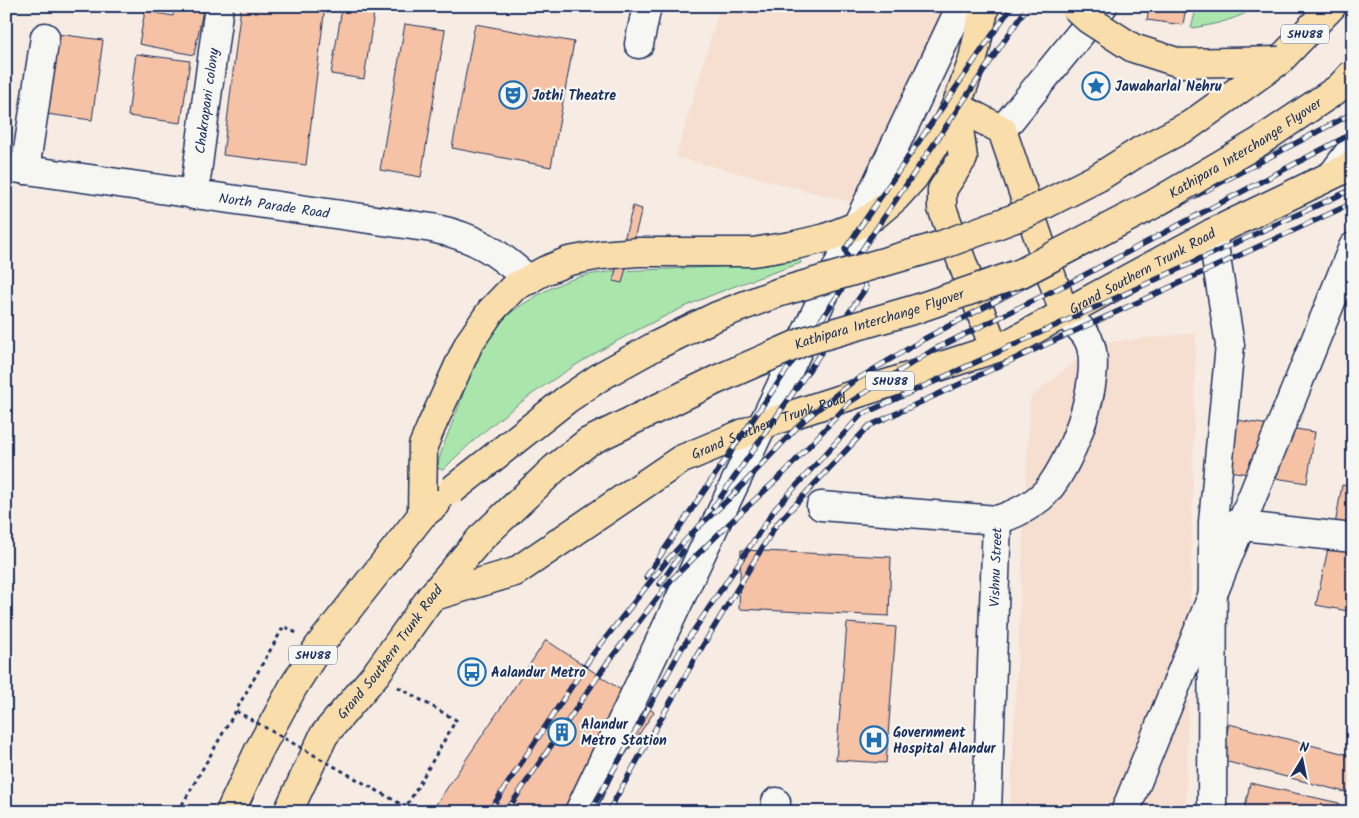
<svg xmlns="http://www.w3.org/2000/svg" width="1359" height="818" viewBox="0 0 1359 818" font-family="Kalam,sans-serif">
<rect width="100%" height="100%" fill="#f6ece3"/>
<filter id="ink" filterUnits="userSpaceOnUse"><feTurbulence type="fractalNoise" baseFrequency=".02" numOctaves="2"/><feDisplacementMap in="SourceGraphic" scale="10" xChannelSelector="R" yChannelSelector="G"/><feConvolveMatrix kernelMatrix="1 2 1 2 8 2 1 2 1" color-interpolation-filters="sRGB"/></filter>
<g filter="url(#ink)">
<path fill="#f6dfd0" d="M720 6H956L854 203 676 157Z
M1196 333 1186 812H1010L1030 398 1097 343Z"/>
<path fill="#aae6ab" stroke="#628a84" d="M1197 6H1259C1237 19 1216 25 1191 28Z
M799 258 801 263C764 276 726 288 691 304 601 345 512 399 443 470L437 468C441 449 450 429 457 411 465 389 479 345 494 328 508 311 546 289 567 281 583 275 599 273 615 271L767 265Z"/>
<path fill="#f5c2a5" stroke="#1b2f5e" d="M175 6 203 10 194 55 139 44 145 11 173 16Z
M241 6H325L306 165 223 155Z
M1149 6H1186L1183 25 1147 20Z
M342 8 374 13 364 79 331 74Z
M405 24 445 30 421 177 380 170Z
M475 24 574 42 551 167 452 148Z
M57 34 103 40 92 120 46 114Z
M136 54 190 61 181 123 128 116Z
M633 206 642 209 622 283 613 281Z
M1237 420 1315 432 1307 483 1229 471Z
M1342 485 1353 487V529L1335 525Z
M1330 539 1353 544V612L1316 605Z
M741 550 891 557 889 616 739 609Z
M847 623 896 627 886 763 836 760Z
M546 640 654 712 587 812H431Z
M1229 724 1353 756V794L1220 760Z
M1250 783 1339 803 1337 812H1244Z"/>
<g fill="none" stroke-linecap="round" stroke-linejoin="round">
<g stroke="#1b2f5e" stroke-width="31">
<g id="minor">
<path d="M639 44 647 6"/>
<path d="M1002 130 1103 6"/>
<path id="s1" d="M6 167 432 228C476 237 496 251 529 280"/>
<path d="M25 170 45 37"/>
<path d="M1333 174 1353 147"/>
<path id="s2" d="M194 195 219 6"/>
<path d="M821 506 997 520"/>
<path d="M1224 524 1353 538"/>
<path d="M579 812 961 6"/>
<path d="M775 812 776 802"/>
<path id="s3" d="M987 812 997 520C1013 515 1028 508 1041 497 1069 473 1105 376 1089 341 1085 331 1072 321 1064 313"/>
<path d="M1125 812 1353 247"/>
<path d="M1212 812 1213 522 1230 345 1212 233"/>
</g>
</g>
<g stroke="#1b2f5e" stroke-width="31">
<g id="major">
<path d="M1279 61 1332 6"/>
<path d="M956 106 963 158 942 190V208L994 348"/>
<path d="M956 106 1002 130 1064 313"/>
<path d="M422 515 423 446 431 427 469 343 491 311 513 288 544 271 569 261 601 255 638 252H753L791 246 826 238 856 226 875 215 895 198 914 177 939 138 956 106 972 63 985 6"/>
<path id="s4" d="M431 597 515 572 680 460 773 421 1006 345 1212 233 1353 165"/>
<path d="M230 812 259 750 293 687 319 646 422 515 436 504"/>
<path id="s5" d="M288 812 324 735 376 674 431 597 480 539"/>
</g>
</g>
<path stroke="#1b2f5e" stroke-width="3" stroke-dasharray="4 4" stroke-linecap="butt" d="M398 687 456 720 406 807
M178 812 284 626 298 634"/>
<use href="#minor" stroke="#f6f6f2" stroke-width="28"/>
<use href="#major" stroke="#f9deab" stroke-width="28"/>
<g stroke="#1b2f5e" stroke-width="5.5">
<path id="rail" d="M713 508 866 288 857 257 1028 6
M646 577C714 475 784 375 853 273L845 249 1012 6
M660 584 683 551
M489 812 593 654 669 558 695 530 732 496 803 421 851 383 924 339 1353 113
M506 812 605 666 671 580 734 519 784 473 850 402 933 350 1073 281 1353 133
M590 812 682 648 775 509 861 415 1353 189
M608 812 696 657 776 525 869 426 1353 203"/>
</g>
<use href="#rail" stroke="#f6f6f2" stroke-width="4" stroke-dasharray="11" stroke-linecap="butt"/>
<g stroke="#1b2f5e" stroke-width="31" stroke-linecap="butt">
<g id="major-bridge">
<path d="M1074 6 1088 19 1133 48 1180 63 1279 61"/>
<path d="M452 490 566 400 603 375 657 345 717 316 777 293 939 246 1026 214 1099 177 1140 151 1190 125 1279 61"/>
<path id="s6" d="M480 539 555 468 588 442 716 380 805 341 916 309 1021 273 1152 205 1259 142 1339 88 1353 73"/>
</g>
</g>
<path stroke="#1b2f5e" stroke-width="3" stroke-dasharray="4 4" stroke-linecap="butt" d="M236 711 406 807"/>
<use href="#major-bridge" stroke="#f9deab" stroke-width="28"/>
</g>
</g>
<defs>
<g id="sight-ring" transform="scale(1.4375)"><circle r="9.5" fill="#f6f6f2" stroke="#1f6fb2" stroke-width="1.5"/><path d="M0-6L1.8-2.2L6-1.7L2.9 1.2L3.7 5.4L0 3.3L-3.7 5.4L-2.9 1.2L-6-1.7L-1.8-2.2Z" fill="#1f6fb2"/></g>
<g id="theatre-ring" transform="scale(1.4375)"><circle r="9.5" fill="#f6f6f2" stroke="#1f6fb2" stroke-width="1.5"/><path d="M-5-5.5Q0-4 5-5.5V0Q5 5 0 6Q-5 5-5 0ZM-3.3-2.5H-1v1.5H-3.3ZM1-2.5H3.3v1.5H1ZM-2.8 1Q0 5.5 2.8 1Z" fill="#1f6fb2"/></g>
<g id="bus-ring" transform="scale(1.4375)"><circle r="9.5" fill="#f6f6f2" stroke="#1f6fb2" stroke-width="1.5"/><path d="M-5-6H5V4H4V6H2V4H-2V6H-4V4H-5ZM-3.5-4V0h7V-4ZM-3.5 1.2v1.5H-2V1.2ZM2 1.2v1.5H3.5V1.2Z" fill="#1f6fb2"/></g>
<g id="building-ring" transform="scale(1.4375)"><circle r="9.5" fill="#f6f6f2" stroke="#1f6fb2" stroke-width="1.5"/><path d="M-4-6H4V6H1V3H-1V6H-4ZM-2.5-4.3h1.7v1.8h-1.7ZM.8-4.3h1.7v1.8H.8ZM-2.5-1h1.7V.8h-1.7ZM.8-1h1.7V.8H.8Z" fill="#1f6fb2"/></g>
<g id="hospital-ring" transform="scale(1.4375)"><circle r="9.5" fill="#f6f6f2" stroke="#1f6fb2" stroke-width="1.5"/><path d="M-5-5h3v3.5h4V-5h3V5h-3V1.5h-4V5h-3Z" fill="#1f6fb2"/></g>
</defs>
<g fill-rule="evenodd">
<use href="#sight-ring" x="1096" y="86"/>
<use href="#theatre-ring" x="513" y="95"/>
<use href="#bus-ring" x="472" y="672"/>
<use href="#building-ring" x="562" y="732"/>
<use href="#hospital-ring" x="874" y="740"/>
</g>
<g text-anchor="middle" stroke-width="4.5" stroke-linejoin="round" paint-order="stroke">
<g fill="#f6f6f2" stroke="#5d6b8a" stroke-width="1">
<rect x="1281" y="24.5" width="48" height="19" rx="4"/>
<rect x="866" y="371.5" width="48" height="19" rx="4"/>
<rect x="289" y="645.5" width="48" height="19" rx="4"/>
</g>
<g font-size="12" font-weight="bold" fill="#1b2f5e">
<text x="1305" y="38">SHU88</text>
<text x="890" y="385">SHU88</text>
<text x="313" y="659">SHU88</text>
</g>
<g font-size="14" font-weight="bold" fill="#1b2f5e" stroke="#f6f6f2" text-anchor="start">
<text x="1115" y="91">Jawaharlal Nehru</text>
<text x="532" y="100">Jothi Theatre</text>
<text x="491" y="677">Aalandur Metro</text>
<text x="581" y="729">Alandur<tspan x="581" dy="16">Metro Station</tspan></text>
<text x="893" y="737">Government<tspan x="893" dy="16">Hospital Alandur</tspan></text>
</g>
<g font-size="14" fill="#1b2f5e" stroke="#f6f6f2">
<text dy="5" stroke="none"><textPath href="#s2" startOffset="95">Chakrapani colony</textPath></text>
<text dy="5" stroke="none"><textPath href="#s6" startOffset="868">Kathipara Interchange Flyover</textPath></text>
<text dy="5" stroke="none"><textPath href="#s1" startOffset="271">North Parade Road</textPath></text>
<text dy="5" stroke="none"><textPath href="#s4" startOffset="788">Grand Southern Trunk Road</textPath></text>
<text dy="5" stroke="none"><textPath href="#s6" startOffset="462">Kathipara Interchange Flyover</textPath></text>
<text dy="5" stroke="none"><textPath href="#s4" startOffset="382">Grand Southern Trunk Road</textPath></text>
<text dy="5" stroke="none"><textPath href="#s3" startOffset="245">Vishnu Street</textPath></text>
<text dy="5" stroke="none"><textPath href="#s5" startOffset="191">Grand Southern Trunk Road</textPath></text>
</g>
</g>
<rect width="1359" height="818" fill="none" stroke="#f6f6f2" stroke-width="25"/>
<rect x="12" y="12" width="1334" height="793" fill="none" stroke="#1b2f5e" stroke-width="2" filter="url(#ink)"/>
<g transform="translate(1302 760) rotate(10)" stroke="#f6f6f2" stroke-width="4" paint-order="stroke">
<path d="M0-4L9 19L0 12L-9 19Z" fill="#1b2f5e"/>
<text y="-8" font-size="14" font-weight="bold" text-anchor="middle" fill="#1b2f5e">N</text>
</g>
</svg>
